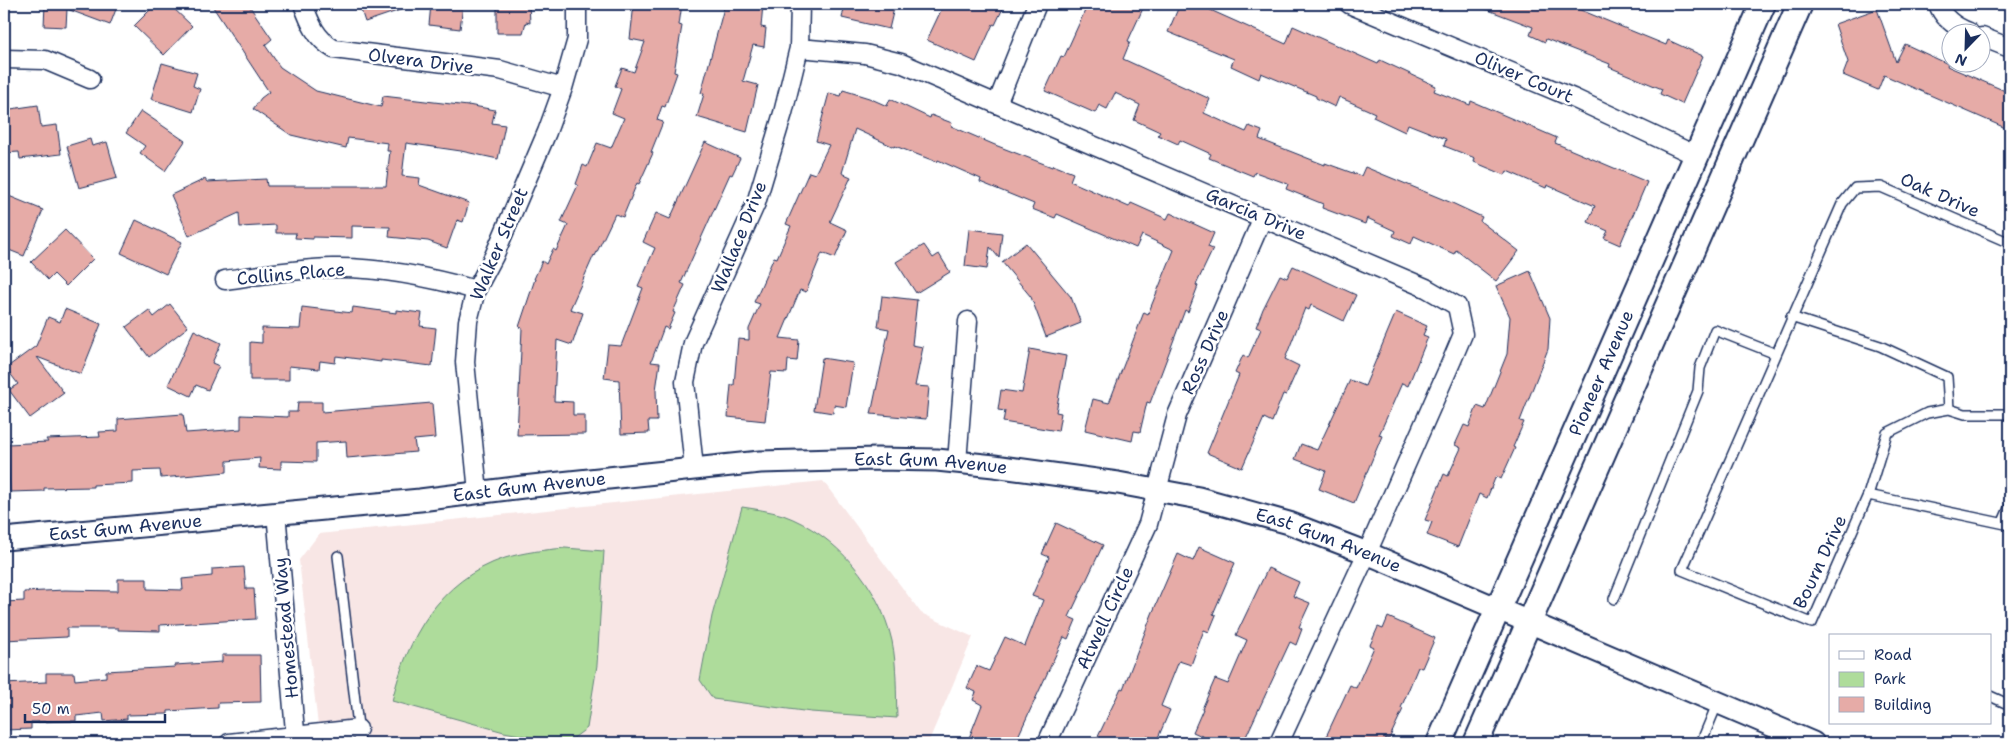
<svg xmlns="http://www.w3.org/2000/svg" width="2014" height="747" viewBox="0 0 2014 747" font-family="'Shantell Sans',sans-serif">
<rect width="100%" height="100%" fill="#fff"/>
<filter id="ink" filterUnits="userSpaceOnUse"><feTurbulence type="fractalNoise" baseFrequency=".02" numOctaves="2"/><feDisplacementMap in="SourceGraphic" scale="10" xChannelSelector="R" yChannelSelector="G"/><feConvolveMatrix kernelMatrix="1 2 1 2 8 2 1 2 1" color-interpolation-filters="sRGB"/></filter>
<g filter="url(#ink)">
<path fill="#f8e6e5" d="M823 481 921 613 973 637 928 743H320L299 560 319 534Z"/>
<path fill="#aedc9b" stroke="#64867c" d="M742 507C755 509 770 511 783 515 836 534 880 587 892 641 897 666 896 693 897 718L811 712 713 699 700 680 712 616Z
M565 548 604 551 597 665 587 728 567 743H564L504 732 392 701C407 638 439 580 505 558 525 552 544 550 565 548Z"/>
<path fill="#e6aba7" stroke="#1b2f5e" d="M45 4H118L110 25 67 9 66 27 44 26Z
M156 4H169L192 26 164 55 134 26Z
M211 4H248L272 39 265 45 280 67 316 91 381 107 383 96 468 106V105L495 110 492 123 505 125 498 159 461 151 406 143 402 176 420 178 419 185 469 203 463 222 457 220 447 248 428 241 389 237 390 227 352 226V238L313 237V239L295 238 296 233H276V225L240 227 239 213 189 236 171 195 205 179 207 182 266 179 267 186H386L390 151H387L388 143 348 138 346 148 291 135 253 109 261 98 269 92Z
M359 4H411L412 6 365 22Z
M431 4H463L460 29 429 25Z
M497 4H529L530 23 526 22 523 33H497Z
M634 4H682L679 25 682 26 674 72 677 73 665 107 662 106 657 120 663 122 651 152 653 153 639 184 637 183 623 217 615 214 595 256 594 255 570 309 583 313 572 345 557 340 554 401 573 402V415H585V434L517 435 522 328 519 327 535 279H534L542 261 546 264 553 249 556 251 568 225 561 222 578 185 576 184 583 165 587 167 597 143 611 148 624 118 612 113 621 89 615 86 622 68 634 72 645 42 630 39Z
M725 4H763L761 27 766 28 764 47 753 45 743 81 758 85 747 132 697 117 704 94 701 93Z
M845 4H895L889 29 842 18Z
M944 4H1005L995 25 993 24 976 62 927 40Z
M1088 4H1145L1128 41 1130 42 1123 59 1210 99 1204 113 1246 132 1249 126 1262 131 1259 139 1325 165V163L1361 176 1365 167 1452 203 1482 217 1480 221 1519 251 1496 281 1456 250 1454 254 1414 236 1411 244 1393 236 1395 231 1367 218 1365 224 1322 208 1323 204 1286 189 1288 184 1255 172 1253 176 1209 158 1211 154 1180 140 1178 144 1158 135 1160 132 1134 120 1140 105 1115 93 1107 109 1099 105 1095 113 1045 91 1061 56 1064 57Z
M1180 4H1197L1286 44 1293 26 1378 64 1380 60 1436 86 1434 91 1470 105 1471 101 1557 138 1555 143 1647 182 1620 245 1604 238 1608 231 1588 222 1595 206 1547 185 1546 188 1507 171 1505 175 1474 162 1475 158 1444 146 1446 139 1408 124 1405 132 1373 117 1375 113 1339 97 1335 107 1316 98V96L1261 73 1259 79 1231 66 1234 59 1168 32Z
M1476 4H1566L1666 45 1668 40 1703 56 1682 104 1660 94 1662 89 1609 67 1610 64 1546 39 1545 42 1530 35 1533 27 1475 5Z
M1877 9 1896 62 1905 44 1948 64 1947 66 2010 93V130L1884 75 1878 90 1843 75 1848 62 1835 24Z
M162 63 197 73 193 86 200 89 193 112 151 99Z
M843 90 869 98 887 106 890 99 930 118 931 115 952 123 951 126 995 145 1052 167 1053 165 1073 173 1070 181 1129 207 1131 203 1167 219 1170 213 1214 233 1208 247 1213 249 1196 285 1198 286 1188 312 1185 310 1150 403 1147 402 1140 432 1134 431 1132 441 1085 430 1093 399 1109 403 1144 312 1148 314 1174 250 1142 235 1136 248 1057 214 1055 218 1032 209 1034 204 980 182 981 179 938 160 937 162 895 146 894 147 855 129 842 173 851 177 830 222 847 230 835 258 822 253 806 292 800 290 780 338 799 340 797 361 788 360 787 373 771 372 765 421 728 417 731 385H734L738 339 749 340V329L760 304 754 302 774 257 777 258 791 226 786 224 809 172 815 174 829 145 816 141 829 93 841 96Z
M38 105 41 127 57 125 61 154 20 159 19 152 4 153V110Z
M141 111 185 141 165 171 140 153 145 146 126 133Z
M90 139 92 146 107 142 117 178 79 188 67 146Z
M705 142 740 158 732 175 730 174 681 283 685 285 673 312 675 313 668 329 664 327 651 362 660 363 656 390 657 421H648L649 433 621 434 619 380 604 378 608 345 621 346 643 288 638 286 655 248 643 242 656 213 670 219Z
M4 194 43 210 24 256 4 248Z
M136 220 182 242 166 274 121 253Z
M969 229 1002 233 999 258 990 247 987 269 965 266Z
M65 230 93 259 66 286 54 274 48 280 31 262Z
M1026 243 1071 297 1081 323 1046 337 1031 297 1002 262Z
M924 245 933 258 939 254 950 272 916 293 896 262Z
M1293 266 1356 295 1344 321 1311 305 1309 310 1305 308 1285 359 1299 366 1286 395 1283 394 1272 422 1264 418 1242 468 1207 453 1239 375 1235 373 1243 355 1248 358 1261 329 1256 327 1263 309 1280 275 1287 278Z
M1530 271 1550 318 1548 349 1520 421 1524 422 1513 447 1515 448 1501 479 1496 476 1487 498 1479 494 1458 547 1427 535 1432 522 1425 520 1444 474 1448 476 1461 448 1455 445 1464 425 1469 427 1477 406 1485 409 1507 354 1510 317 1496 286Z
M882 296 917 300 912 345 923 347 915 386 929 387 926 419 871 414 889 329 878 327Z
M170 304 188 327 149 357 126 327 149 310 154 317Z
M302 307 352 313 353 307 396 313V310L422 313 420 326 436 328 432 366 381 360V362L336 356 335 363 320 361 319 369 289 366V380H250V342L262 343V328L300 329Z
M65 309 101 324 81 374 37 357 64 393 30 418 9 390 18 384 6 368 36 346 48 317 60 322Z
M1396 312 1427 326 1423 335 1428 337 1408 386 1402 383 1379 435 1382 436 1354 503 1319 489 1326 471 1295 459 1301 444 1317 450 1350 380 1365 386Z
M194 330 221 343 212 363 219 366 208 390 196 385 191 396 168 385Z
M1030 349 1066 356 1056 412 1061 413 1058 431 1003 422 1005 411 998 410 1001 390 1022 393Z
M822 358 853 363 846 407 834 405 833 413 814 410Z
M298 402H322V412L432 403 435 438 414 440 416 452 347 458 346 441 316 443V462L281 461V469L259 468 260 458 227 461V472L161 478 160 470 133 471V483L93 485V487L44 488V491L10 492 8 444 48 442 46 439 100 437 99 432 118 431V419L183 414 186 433 241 429V415L288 417V412H297Z
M1056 523 1103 545 1069 617 1076 620 1068 639 1064 637 1015 743H967L982 705 973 700 976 692 967 688 977 666 989 671 1005 637 1025 646 1043 600 1032 596 1049 557 1042 554Z
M1199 547 1235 563 1213 614 1216 615 1209 632 1204 630 1191 665 1179 661 1161 706 1170 710 1157 740 1147 736 1145 743H1095L1121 688 1123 689 1152 614 1178 554 1193 561Z
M244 567 246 589H254L256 619 160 625V631L118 630V628H67V637L4 640V602L24 601V592L65 590 118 591V579H147V589L183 590 182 579 212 576V569Z
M1268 568 1299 582 1293 596 1310 603 1299 627 1302 629 1296 645 1290 642 1243 743H1201L1204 737 1193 732 1203 709H1202L1215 679 1228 684 1247 640 1236 635Z
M1388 617 1435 638 1422 668 1418 667 1401 708 1403 709 1389 739 1386 738 1384 743H1323L1350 685 1356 688 1374 647 1370 645 1378 627 1383 629Z
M222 655H260L261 702 218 703V708L168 711V714L127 715V719L104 721 103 713 76 716V721L31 722V729L4 730V684L46 682V673H74L75 680 106 677V671L175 667V665L222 662Z"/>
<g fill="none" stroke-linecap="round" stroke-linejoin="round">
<g stroke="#1b2f5e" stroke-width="12">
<path id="service" d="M2010 243 1881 187 1855 188 1842 204 1682 570 1812 623 1868 495 1887 433 1927 413 1949 409 1965 414H2010
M1791 317 1880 346 1947 377 1949 409
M1868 495 2010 525
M2003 522 2010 506
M338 556 360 743
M1614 599 1698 391 1700 368 1715 330 1776 354
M1990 696 2010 705
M1701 743 1718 702"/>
</g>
<g stroke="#1b2f5e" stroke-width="21">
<path id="minor" d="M303 4C310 23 316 39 334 49L500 70 563 88
M1349 4 1573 98 1697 156
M1938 4C1943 19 1956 27 1969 32
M1982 37 2010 48
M799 48 865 54 901 63 1426 288 1457 306 1463 334 1452 360 1367 553 1279 743
M4 59 45 60 90 79
M997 104 1037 4
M225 280C260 275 296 269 332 268 381 267 430 277 476 290
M957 462 968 321
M694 468 685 382 693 343 756 203 783 113 799 48 800 4
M478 492 465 362 468 321 476 290 494 256 547 132 563 88 577 39V4
M276 512 296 743
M229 743 358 729
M1047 743 1148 524 1177 415 1263 217"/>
</g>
<g stroke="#1b2f5e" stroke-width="25">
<g id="tertiary">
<path id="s1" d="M4 539 420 500 523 487 760 462 877 459 937 460 994 466 1118 483 1199 498 1289 523 1367 553 1813 743"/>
</g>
</g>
<g stroke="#1b2f5e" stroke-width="28">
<g id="secondary">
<path id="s2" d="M1439 743 1763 4"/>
<path d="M1476 743 1800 4"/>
</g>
</g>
<use href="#service" stroke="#fff" stroke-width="9"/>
<use href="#minor" stroke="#fff" stroke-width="18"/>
<use href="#tertiary" stroke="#fff" stroke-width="21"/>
<use href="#secondary" stroke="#fff" stroke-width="24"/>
</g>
</g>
<g text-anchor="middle" stroke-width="5" stroke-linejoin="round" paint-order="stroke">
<g font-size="18" fill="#1b2f5e" stroke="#fff">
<text transform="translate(421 61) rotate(7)" y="6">Olvera Drive</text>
<text transform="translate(1524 77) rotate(23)" y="6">Oliver Court</text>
<text transform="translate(1940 195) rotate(24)" y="6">Oak Drive</text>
<text transform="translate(1256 214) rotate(23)" y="6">Garcia Drive</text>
<text transform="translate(739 237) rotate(-68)" y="6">Wallace Drive</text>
<text transform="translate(499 244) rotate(-67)" y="6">Walker Street</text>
<text transform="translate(291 274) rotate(-5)" y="6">Collins Place</text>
<text transform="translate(1205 352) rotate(-66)" y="6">Ross Drive</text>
<text dy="6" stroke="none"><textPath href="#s2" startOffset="404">Pioneer Avenue</textPath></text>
<text dy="6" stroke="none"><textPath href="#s1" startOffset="931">East Gum Avenue</textPath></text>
<text dy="6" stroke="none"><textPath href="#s1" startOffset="528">East Gum Avenue</textPath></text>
<text dy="6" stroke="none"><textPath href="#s1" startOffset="122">East Gum Avenue</textPath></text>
<text dy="6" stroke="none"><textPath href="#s1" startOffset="1338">East Gum Avenue</textPath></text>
<text transform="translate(1820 562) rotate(-65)" y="6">Bourn Drive</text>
<text transform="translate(1105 618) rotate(-65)" y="6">Atwell Circle</text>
<text transform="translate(286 628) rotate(-95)" y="6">Homestead Way</text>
</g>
</g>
<rect width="2014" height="747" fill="none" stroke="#fff" stroke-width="20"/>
<rect x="10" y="10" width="1994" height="727" fill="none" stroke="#1b2f5e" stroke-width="2" filter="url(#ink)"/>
<rect x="1829" y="634" width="162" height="90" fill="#ffffff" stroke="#a4acbf"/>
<rect x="1839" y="651" width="25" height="8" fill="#ffffff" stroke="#a4acbf"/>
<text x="1874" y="660" font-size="15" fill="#1b2f5e">Road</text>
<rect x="1839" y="672" width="25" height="15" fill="#aedc9b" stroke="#a4acbf"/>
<text x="1874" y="684" font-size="15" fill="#1b2f5e">Park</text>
<rect x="1839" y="697" width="25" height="15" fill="#e6aba7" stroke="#a4acbf"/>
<text x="1874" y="710" font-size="15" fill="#1b2f5e">Building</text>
<g transform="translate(1966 48) rotate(203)"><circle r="24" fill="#ffffff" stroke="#a4acbf"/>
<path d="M0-4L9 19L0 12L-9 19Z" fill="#1b2f5e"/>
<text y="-8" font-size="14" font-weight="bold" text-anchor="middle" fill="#1b2f5e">N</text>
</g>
<path d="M25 714v8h140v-8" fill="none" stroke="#1b2f5e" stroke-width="2.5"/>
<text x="32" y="714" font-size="15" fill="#1b2f5e" stroke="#ffffff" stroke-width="4" paint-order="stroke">50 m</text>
</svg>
